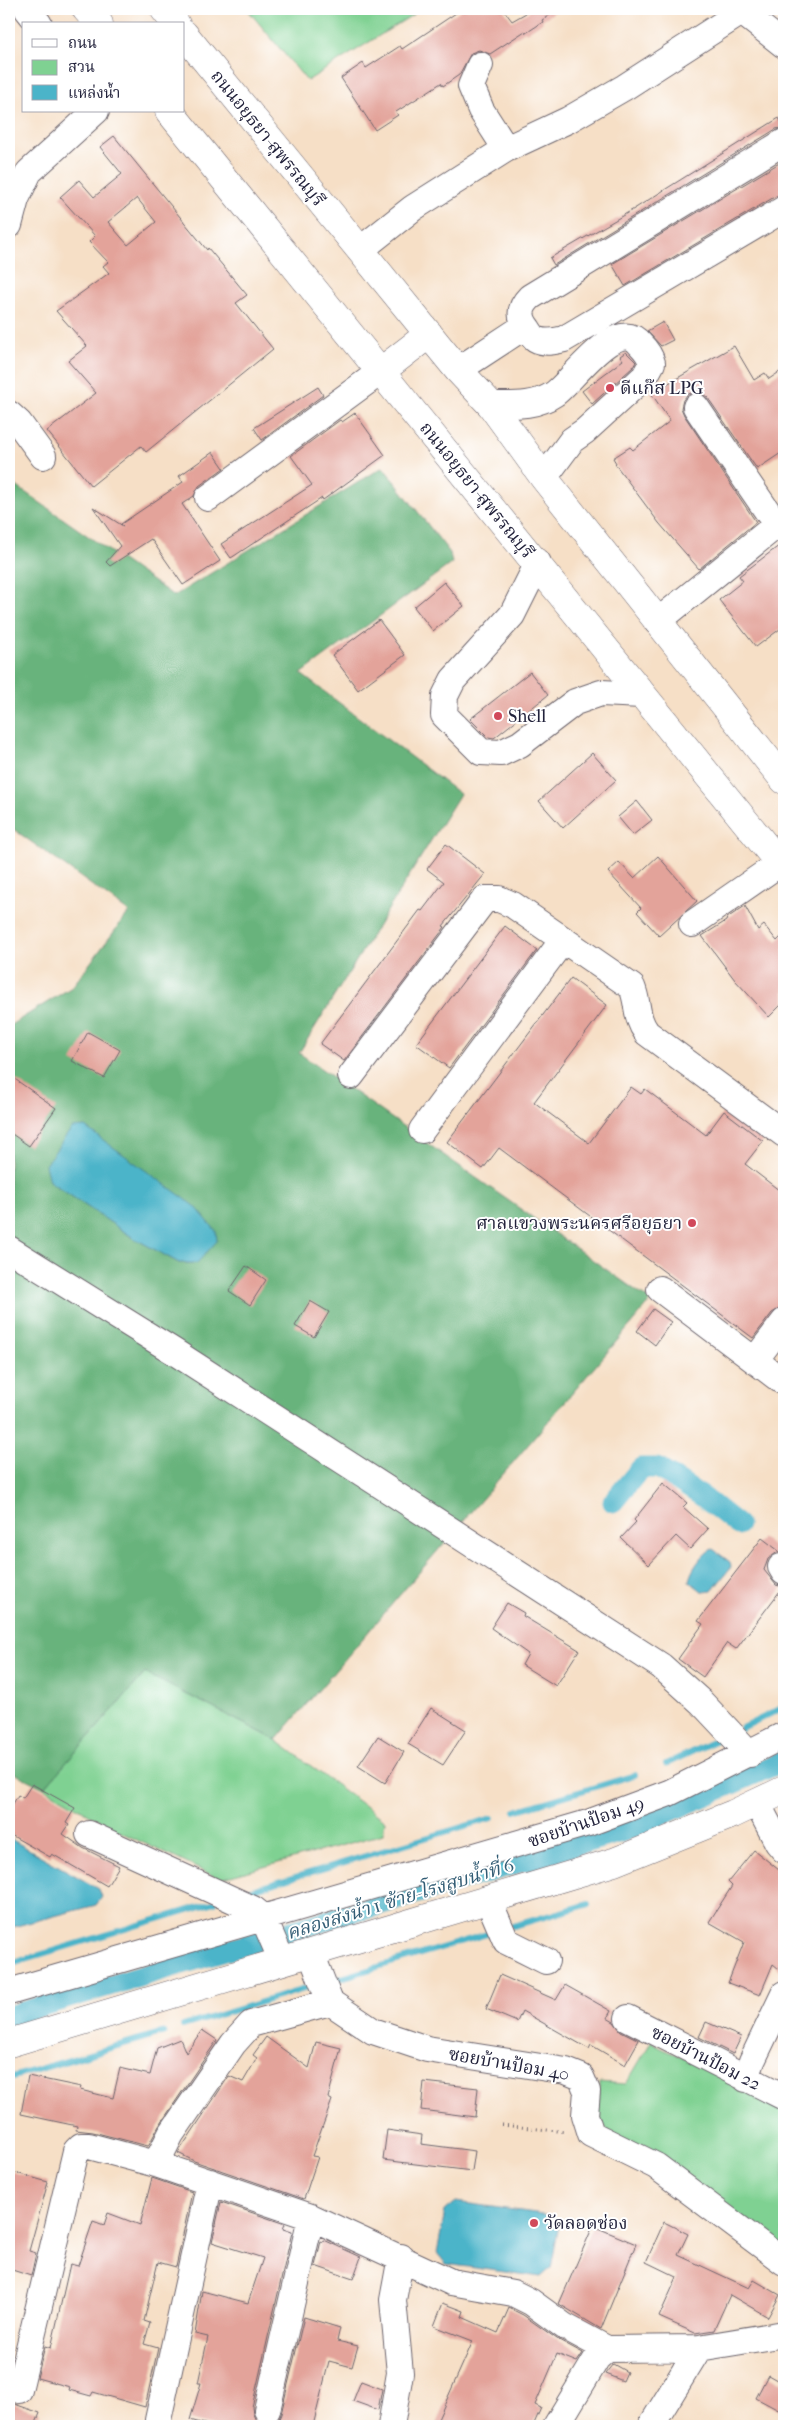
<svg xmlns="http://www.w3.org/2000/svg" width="793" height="2435" viewBox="0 0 793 2435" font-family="'IM FELL French Canon','Noto Serif Thai',serif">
<rect width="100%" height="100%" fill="#fff"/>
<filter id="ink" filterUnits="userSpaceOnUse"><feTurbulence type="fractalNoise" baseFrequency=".02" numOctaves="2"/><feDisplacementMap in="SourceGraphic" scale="10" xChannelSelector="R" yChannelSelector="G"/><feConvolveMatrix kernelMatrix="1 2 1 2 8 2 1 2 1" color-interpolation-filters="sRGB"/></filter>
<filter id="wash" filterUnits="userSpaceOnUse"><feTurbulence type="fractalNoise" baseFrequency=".0096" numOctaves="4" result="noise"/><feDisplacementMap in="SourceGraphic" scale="20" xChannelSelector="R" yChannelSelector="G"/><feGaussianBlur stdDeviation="1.12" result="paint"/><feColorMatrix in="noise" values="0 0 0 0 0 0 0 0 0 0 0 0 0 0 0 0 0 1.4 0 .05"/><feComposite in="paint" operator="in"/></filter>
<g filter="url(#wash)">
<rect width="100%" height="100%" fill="#f6dfc6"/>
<path fill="#7fd192" stroke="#507a66" d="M247 9H422L307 81Z
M145 1673 276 1740 385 1821 383 1834 220 1879 118 1831 44 1788Z
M651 2042 784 2108V2248L608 2131 599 2119V2082L626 2084Z"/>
<path fill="#67b37c" stroke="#446a5c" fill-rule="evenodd" d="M383 467 450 553 452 563 301 674 460 794 299 1053 651 1301 276 1740 145 1673 44 1788 14 1773 9 1781V1026L72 987 129 912 9 826V481L174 596ZM49 1181 197 1263H179L132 1237Z"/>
<path fill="#4bb4c9" stroke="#366b82" d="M85 1127 195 1206 216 1231 217 1241 197 1263H179L132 1237 49 1181 45 1165 72 1128Z
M713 1549 730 1562 731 1567 712 1591 703 1592 689 1581C690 1571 704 1551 713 1549Z
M9 1838 99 1889 102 1897 96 1905 9 1928Z
M456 2202 550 2215 559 2225 551 2268 541 2277 446 2264 437 2253 445 2211Z"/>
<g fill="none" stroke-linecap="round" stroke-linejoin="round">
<path stroke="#4bb4c9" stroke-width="6" d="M742 1728 784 1707
M666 1764 719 1739
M515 1811 635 1775
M245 1892 492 1818
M513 1926 589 1904
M9 1964 215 1902
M338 1979 487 1934
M183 2026 314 1986
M9 2078 164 2032"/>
<path stroke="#4bb4c9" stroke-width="21" d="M613 1502 641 1468H658L703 1497 738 1525
M9 2016 628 1830 784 1761"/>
</g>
<g id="blocks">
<path fill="#e3a39a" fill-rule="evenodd" d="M462 9H503L512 21 533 9H554L556 11 542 20 543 22 526 33 525 31 490 54 479 50 471 53 459 75 443 86 441 83 396 112 398 115 375 130 341 78 363 63 366 68 400 46 402 49Z
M779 118 784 127 776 129 554 265 550 258 634 209Z
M114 136 207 250 208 248 247 295 236 303 273 349 146 452 141 446 91 486 47 431 96 393 68 361 87 346 56 311 109 273 103 266 108 262 89 242 95 236 60 197 79 180 94 197 122 174 100 147ZM137 198 156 222 128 245 108 222Z
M781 162 784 168V194L776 196 625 286 612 264Z
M663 322 673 340 661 346 647 331Z
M734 346 754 380 765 373 769 379 784 369V451L757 469 708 398 702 393 695 392 688 394 683 400 681 408 684 415 756 522 699 569 659 523 615 464 616 463 613 458 630 447 633 450 670 421 651 393Z
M626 352 636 362 633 367 592 404 582 391 623 360 620 356Z
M318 387 323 395 262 440 254 428Z
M355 413 385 455 323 500 322 498 231 558 221 544 312 485 291 456 340 420 342 422Z
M213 452 224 468 199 486 194 496 182 504 220 561 183 585 151 539 110 566 106 562 120 546 93 507 123 526 121 524 183 482 179 476Z
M784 542V626L756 647 719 600 743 581 739 576Z
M444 582 464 606 433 631 414 607Z
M379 620 405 655 358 690 332 655Z
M530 672 548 695 494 738 488 737 470 719Z
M592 753 616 780 563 828 539 801Z
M637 801 652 820 633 835 618 817Z
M446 844 485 874 443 926 445 927 344 1061 320 1044 420 910 422 911 444 882 427 869Z
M658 856 697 901 659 936 637 912 641 908 608 872 619 862 634 878Z
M745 906 758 930 764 925 777 941 784 934V1002L769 1017 735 980 702 936 726 921 727 918Z
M505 926 537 950 449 1068 416 1044Z
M571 978 607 1005 534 1102 589 1143 631 1087 641 1094 645 1089 706 1135 724 1111 763 1141 745 1164 784 1194V1306L772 1313 753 1338 499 1148 483 1169 447 1142Z
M88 1032 120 1050 104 1078 72 1061Z
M9 1075 56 1108 29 1146 9 1132Z
M246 1266 266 1280 250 1305 229 1291Z
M310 1301 329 1312 314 1337 295 1326Z
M653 1309 671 1322 655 1345 637 1331Z
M663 1483 687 1503 683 1507 708 1529 690 1549 676 1536 649 1565 621 1538 636 1522 634 1520Z
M762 1538 779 1551 768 1559 764 1570 776 1585 783 1587 736 1649 727 1643 703 1677 678 1659 703 1624 698 1621Z
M507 1603 524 1613 523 1616 579 1650 556 1686 522 1665 528 1654 491 1628Z
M431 1708 466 1730 443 1765 408 1744Z
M378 1736 404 1752 385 1783 358 1766Z
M32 1784 75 1808 66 1823 69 1825 63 1834 83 1848 119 1866 107 1886 52 1854 50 1857 9 1834V1811L18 1795 23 1798Z
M754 1850 784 1874V1973L773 1964 760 1995 728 1983 744 1942 709 1922 732 1886 728 1882Z
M500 1975 556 2000 565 1985 611 2011 607 2018 614 2022 621 2031 639 2040 625 2065 591 2045 589 2049 522 2011 517 2022 486 2009Z
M706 2022 741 2037 733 2054 699 2037Z
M202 2030 217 2040 159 2126 148 2146 93 2132 76 2130 77 2126 21 2114 28 2076 81 2087 80 2090 113 2098 120 2068 150 2075 157 2048 180 2039 186 2053Z
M266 2037 309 2068 316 2042 341 2048 328 2098 332 2100 312 2156 318 2157 304 2199 194 2161 178 2153 229 2076 243 2082 257 2058 253 2055Z
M424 2082 478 2088 475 2117 421 2110Z
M387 2130 422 2135 421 2144 475 2151 472 2171 383 2160Z
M9 2171 48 2182 29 2251 36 2253 31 2276 9 2269Z
M152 2178 192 2192 176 2267 158 2262 144 2321 150 2323 144 2344 158 2348 145 2407 93 2392 91 2396 69 2390 70 2387 37 2378 45 2346 51 2348 70 2264 78 2266 93 2221 104 2225 108 2213 140 2225Z
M221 2202 285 2224 283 2229 292 2232 252 2407 253 2414 256 2421 263 2424H271L278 2421 281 2414 304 2317 340 2328 337 2341 358 2346 352 2367 329 2361 313 2426H212L190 2420 201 2383H198L208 2337 195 2334 202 2291 248 2303 263 2258 212 2242Z
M664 2222 688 2234 678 2255 749 2288 754 2280 780 2295 768 2317 730 2295 714 2330 695 2333 659 2317 677 2277 646 2262Z
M593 2226 636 2244 601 2329 559 2304Z
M324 2240 361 2257 353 2279 315 2266 321 2241 323 2242Z
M443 2303 464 2311 462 2317 498 2333 509 2308 523 2315 557 2339 583 2353 577 2362 557 2354 535 2405 541 2408 533 2426H435L473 2341 434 2326Z
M613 2364 627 2372 623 2381 605 2374Z
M768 2375 784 2384V2413L756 2398Z
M361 2381 382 2389 378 2410 353 2401Z
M9 2402 40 2413 35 2426H9Z"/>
</g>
</g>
<g filter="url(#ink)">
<use href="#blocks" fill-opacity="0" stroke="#6c646c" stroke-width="1"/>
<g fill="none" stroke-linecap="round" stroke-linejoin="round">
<g stroke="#6c646c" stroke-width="28">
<path id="minor" d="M27 9 39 24
M742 12 784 45
M480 65 471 86 481 110 506 149
M784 142 530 297C519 308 519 317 528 329 530 332 533 337 536 339 545 344 555 341 564 339L784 209
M9 225 16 199 29 172 96 111
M360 250 413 208 506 149 568 120 625 87 746 9
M458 370 525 326
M491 405C513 405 535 407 554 394 572 382 617 314 640 344 646 350 650 355 652 363L645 376 585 431 572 440 544 478
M696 407 776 524
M9 414 19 423 43 456
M208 498 380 372
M538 563 512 615 453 680 445 696 444 715 481 752 501 753 520 744 575 702 601 693 642 695
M657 622 784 519
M692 924 780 863
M351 1076 485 899H499L513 905 632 987C639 1004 635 1017 647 1033L784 1134
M422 1130 563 940
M9 1249 173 1351 661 1666 701 1702 750 1754
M660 1289 782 1381
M755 1360 784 1322
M781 1567 784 1572
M757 1803 778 1843 784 1850
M89 1834 253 1909 263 1917 282 1961
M488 1899 506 1941 546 1961
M311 1953 330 2002 373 2031 427 2049 566 2071 581 2077 587 2091 585 2115 591 2134 656 2166 784 2262
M9 1992 588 1823 669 1793 784 1735
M628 2018 784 2097
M746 2079 752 2061 784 1994
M156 2164 171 2134 233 2044 251 2024 330 2002
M19 2390 76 2151 81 2146H89L156 2164 311 2217 451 2282 513 2293 531 2302 564 2326 607 2349 699 2348 784 2334
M267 2410 311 2217
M158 2420 210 2182
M391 2426 400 2373 393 2300 401 2257
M556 2426 597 2358 607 2349
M651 2426 699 2348"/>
</g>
<g stroke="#6c646c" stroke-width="29">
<path id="major" d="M86 9 99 24
M164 9 176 24
M184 34 458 370 491 405 544 478 784 780
M169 111 784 869
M380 372 429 334
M9 2043 614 1862 733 1814 784 1790"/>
</g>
<path stroke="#6c646c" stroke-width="3" stroke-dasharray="1 4" stroke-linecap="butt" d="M502 2125 566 2132"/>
<use href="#minor" stroke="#fff" stroke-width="26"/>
<use href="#major" stroke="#fff" stroke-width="28"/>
</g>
</g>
<g fill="#d1495b" stroke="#fff" stroke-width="2">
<circle cx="610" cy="388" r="5"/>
<circle cx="498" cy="716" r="5"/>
<circle cx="692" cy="1223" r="5"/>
<circle cx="534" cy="2223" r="5"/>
</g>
<g text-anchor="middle" stroke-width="4" stroke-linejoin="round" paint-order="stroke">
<g font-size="18" fill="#22223b" stroke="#fff">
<text transform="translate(268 138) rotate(51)" y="6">ถนนอยุธยา-สุพรรณบุรี</text>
<text transform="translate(477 490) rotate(51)" y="6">ถนนอยุธยา-สุพรรณบุรี</text>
<text transform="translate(586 1822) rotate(-19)" y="6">ซอยบ้านป้อม 49</text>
<text transform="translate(706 2058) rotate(27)" y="6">ซอยบ้านป้อม 22</text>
<text transform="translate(509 2064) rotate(10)" y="6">ซอยบ้านป้อม 40</text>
</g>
<g font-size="18" fill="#22223b" stroke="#fff" text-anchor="start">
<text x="620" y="394">ดีแก๊ส LPG</text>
<text x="508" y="722">Shell</text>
<text x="682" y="1229" text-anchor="end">ศาลแขวงพระนครศรีอยุธยา</text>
<text x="544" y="2229">วัดลอดช่อง</text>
</g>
<g font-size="19" font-style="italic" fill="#325c74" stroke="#fff">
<text transform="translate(400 1898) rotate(-17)" y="7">คลองส่งน้ำ 1 ซ้าย-โรงสูบน้ำที่ 6</text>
</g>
</g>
<rect width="793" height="2435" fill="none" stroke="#fff" stroke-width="30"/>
<rect x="22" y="22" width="162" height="90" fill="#ffffff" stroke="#a7a7b1"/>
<rect x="32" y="39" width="25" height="8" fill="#ffffff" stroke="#a7a7b1"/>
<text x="68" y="48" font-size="15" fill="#22223b">ถนน</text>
<rect x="32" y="60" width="25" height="15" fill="#7fd192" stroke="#a7a7b1"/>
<text x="68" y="72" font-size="15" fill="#22223b">สวน</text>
<rect x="32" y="85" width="25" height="15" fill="#4bb4c9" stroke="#a7a7b1"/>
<text x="68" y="98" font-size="15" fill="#22223b">แหล่งน้ำ</text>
</svg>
